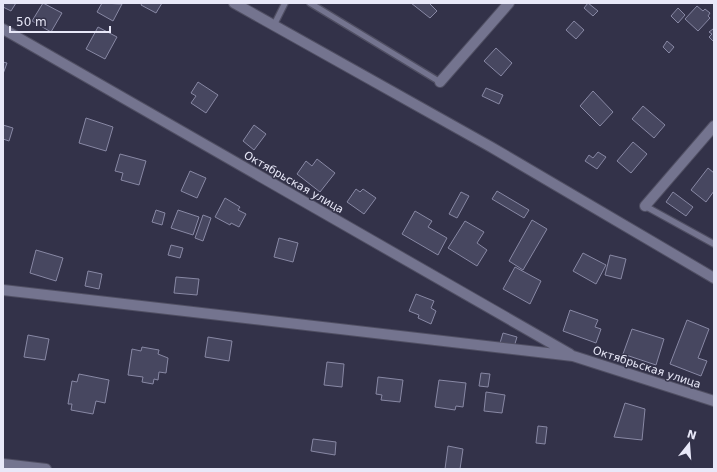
<svg xmlns="http://www.w3.org/2000/svg" width="717" height="472" viewBox="0 0 717 472" font-family="'DejaVu Sans',sans-serif">
<rect width="100%" height="100%" fill="#333249"/>
<path fill="#474760" stroke="#8888a4" d="M3 3H16L11 11 3 7Z
M43 3 62 13 51 32 32 21Z
M102 3 122 4 113 21 97 12Z
M142 3H162L156 13 141 5Z
M411 3H429L437 11 430 18Z
M588 3 598 11 593 16 584 8Z
M697 6 703 11 705 9 710 13 708 16 710 18 698 31 685 19Z
M678 8 685 15 678 23 671 16Z
M574 21 584 30 576 39 566 30Z
M98 27 117 37 105 59 86 49Z
M713 29 714 30V42L709 37 712 34 709 32Z
M667 41 674 47 669 53 663 47Z
M496 48 512 63 501 76 484 61Z
M3 62 7 63 3 74Z
M198 82 218 95 206 113 191 103 196 96 191 93Z
M486 88 503 95 499 104 482 96Z
M593 91 613 112 600 126 580 106Z
M643 106 665 125 654 138 632 119Z
M86 118 113 127 106 151 79 143Z
M3 125 13 128 9 141 3 139Z
M254 125 266 134 254 150 243 141Z
M633 142 647 154 631 173 617 161Z
M598 152 606 157 597 169 585 161 589 155 593 158Z
M120 154 146 161 139 185 121 180 123 173 115 171Z
M317 159 335 173 320 192 297 174 306 161 312 166Z
M708 168 714 173V191L706 202 691 190Z
M190 171 206 178 197 198 181 191Z
M356 189 360 192 363 189 376 198 364 214 347 202Z
M497 191 529 210 524 218 492 199Z
M461 192 469 196 457 218 449 214Z
M673 192 693 207 686 216 666 202Z
M225 198 240 207 238 210 246 214 239 227 231 223 230 225 215 217Z
M156 210 165 213 162 225 152 222Z
M178 210 199 217 193 235 171 228Z
M415 211 432 221 428 227 447 238 438 255 402 234Z
M203 215 211 218 203 241 195 238Z
M532 220 547 229 523 270 509 261Z
M465 221 484 232 477 243 487 250 477 266 448 248Z
M279 238 298 243 293 262 274 257Z
M171 245 183 248 180 258 168 255Z
M36 250 63 258 56 281 30 273Z
M583 253 606 265 596 284 573 271Z
M610 255 626 259 621 279 605 275Z
M515 267 541 281 530 304 503 289Z
M88 271 102 274 99 289 85 286Z
M176 277 199 279 197 295 174 293Z
M416 294 434 301 431 308 436 311 431 324 418 318 419 315 409 311Z
M570 310 598 320 595 327 601 329 596 343 563 331Z
M687 320 709 329 698 358 707 361 701 376 670 364Z
M632 329 664 339 656 365 623 354Z
M503 333 517 337 514 347 500 343Z
M28 335 49 339 45 360 24 357Z
M208 337 232 341 229 361 205 357Z
M142 347 159 350 158 354 168 358 166 373 159 372 158 380 154 379 153 384 142 382 143 377 128 375 132 349 141 351Z
M327 362 344 364 342 387 324 385Z
M481 373 490 374 488 387 479 386Z
M79 374 109 380 105 403 96 401 93 414 71 410 72 404H68L72 381 77 382Z
M378 377 403 380 400 402 381 400 382 395 376 394Z
M439 380 466 383 463 407 456 406 455 410 435 407Z
M486 392 505 395 502 413 484 411Z
M625 403 645 409 642 440 614 437Z
M538 426 547 427 545 444 536 443Z
M313 439 336 442 335 455 311 451Z
M448 446 463 449 460 469H445Z"/>
<g fill="none" stroke-linecap="round" stroke-linejoin="round">
<g stroke="#504f63" stroke-width="8">
<path id="service" d="M310 3 440 82
M274 25 285 3
M645 206 714 244"/>
</g>
<g stroke="#504f63" stroke-width="12">
<path id="minor" d="M234 3 491 147 714 278
M3 29 570 354
M440 82 509 3
M645 206 714 126
M3 290 573 356 714 401"/>
</g>
<g stroke="#504f63" stroke-width="12">
<path id="secondary" d="M3 464 46 469"/>
</g>
<use href="#service" stroke="#74748f" stroke-width="5.5"/>
<use href="#minor" stroke="#74748f" stroke-width="10"/>
<use href="#secondary" stroke="#74748f" stroke-width="10"/>
</g>
<g text-anchor="middle" stroke-width="3" stroke-linejoin="round" paint-order="stroke">
<g font-size="11" fill="#e8e8f8" stroke="#333249">
<text transform="translate(294 182) rotate(30)" y="4">Октябрьская улица</text>
<text transform="translate(647 367) rotate(18)" y="4">Октябрьская улица</text>
</g>
</g>
<rect width="717" height="472" fill="none" stroke="#e8e8f8" stroke-width="8"/>
<g transform="translate(689 444) rotate(17)" stroke="#333249" stroke-width="3" paint-order="stroke">
<path d="M0-3L7 15L0 10L-7 15Z" fill="#e8e8f8"/>
<text y="-6" font-size="11" font-weight="bold" text-anchor="middle" fill="#e8e8f8">N</text>
</g>
<path d="M10 26v6h100v-6" fill="none" stroke="#e8e8f8" stroke-width="2"/>
<text x="16" y="26" font-size="12" fill="#e8e8f8" stroke="#333249" stroke-width="3" paint-order="stroke">50 m</text>
</svg>
